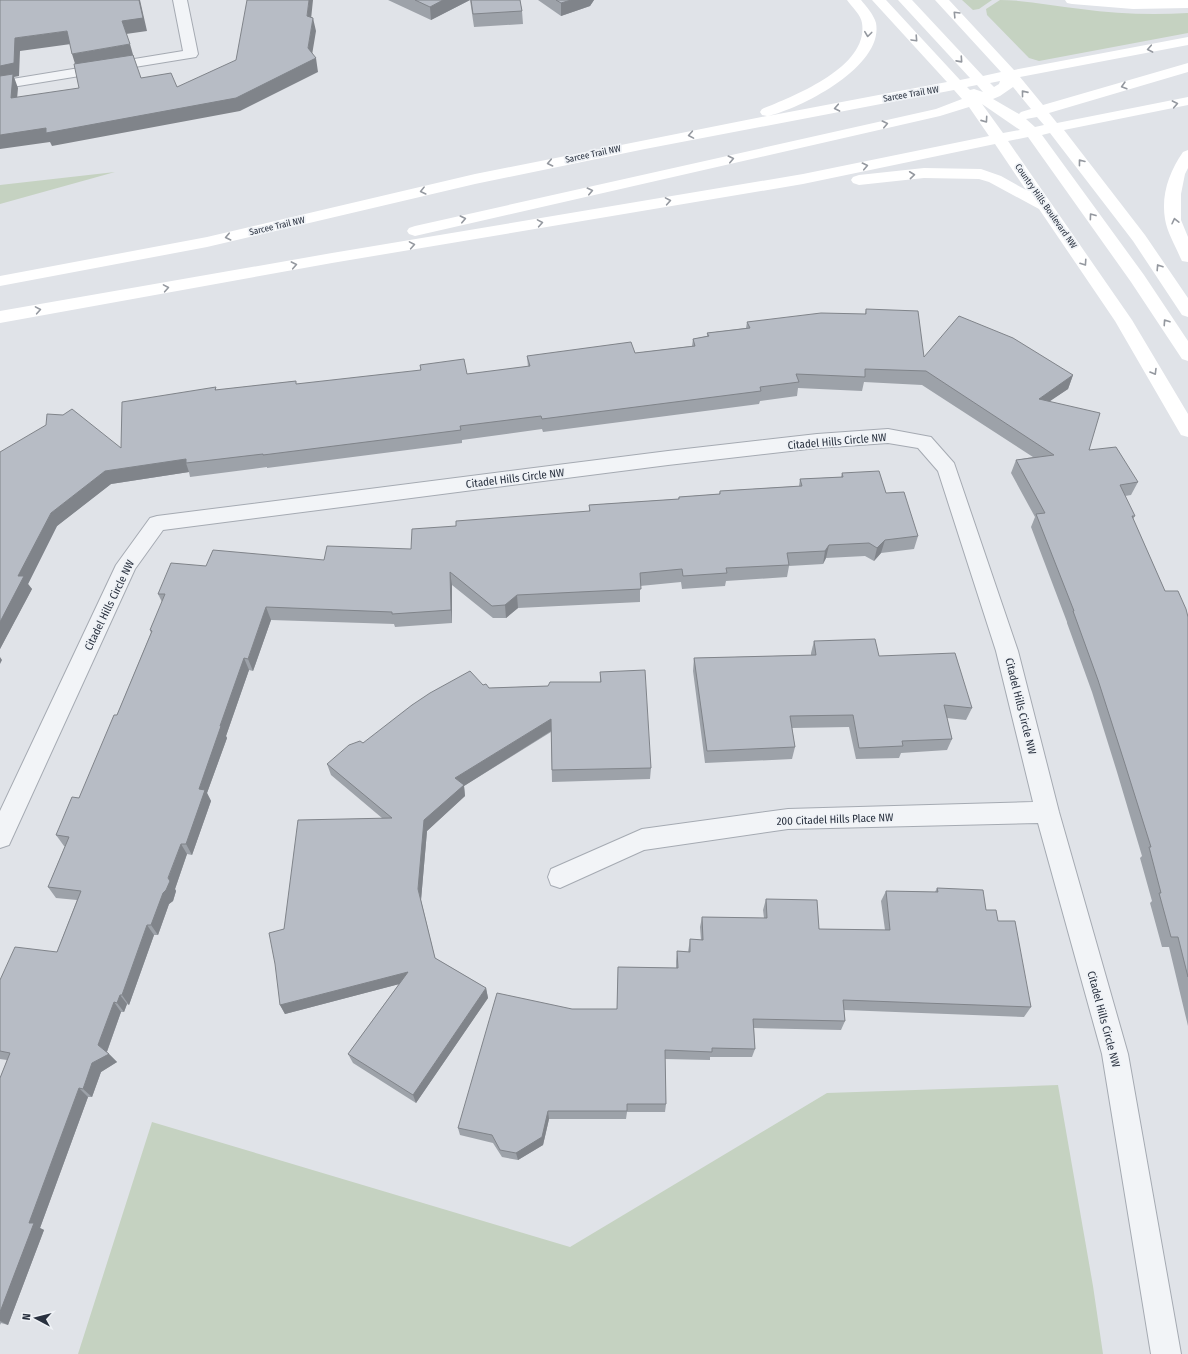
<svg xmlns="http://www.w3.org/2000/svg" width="1188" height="1354" viewBox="0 0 1188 1354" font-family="'Fira Sans Condensed',sans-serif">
<rect width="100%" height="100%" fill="#e0e3e8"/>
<path fill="#c5d2c1" d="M962 0H992L979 9 973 10Z
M1000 0C1027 0 1054 6 1081 9 1116 14 1153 15 1188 13V33L1039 61 1029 58 987 15 986 9Z
M115 172 0 204V185Z
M1058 1085 1093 1286 1103 1354H78L152 1122 570 1247 827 1093Z"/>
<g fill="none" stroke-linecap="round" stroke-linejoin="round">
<g stroke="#a5aab2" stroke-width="2">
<path id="minor" d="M173 0H187L198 54 196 57 0 89V81L183 51Z
M888 429 931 437 954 463 1018 651 1059 812 1128 1054 1181 1354H1151L1102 1054 1038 823 788 829 644 850 560 888 551 885 548 877 551 869 642 829 788 809 1033 802 996 651 938 471 918 448 888 443 817 448 668 465 163 530 135 569 9 845 0 848V811L116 565 150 518 157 516 668 451 817 434Z"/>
</g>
<use href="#minor" fill="#f2f4f7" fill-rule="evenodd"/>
<path fill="#fff" fill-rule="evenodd" d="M847 0H861C866 6 874 15 876 23 884 66 802 108 768 116L947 82 872 0H886L960 80 970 78 898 0H912L983 76 1001 72 935 0H949L1014 70 1188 37V45L1020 77 1043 105 1188 63V72L1049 113 1057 123 1188 97V105L1064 130 1145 235 1188 298V317L1182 315 1133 241 1050 133 1042 135 1144 275 1188 341V361L1182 359 1131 282 1028 137 1008 141 1132 320 1188 414V437L1181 435 1115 321 1039 209 989 182 979 179 924 178 859 185 853 183 851 180 853 177 859 175 924 168 981 169 1001 176 1026 190 995 144 803 184 332 263 0 323V311L332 253 803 174 989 136 969 107 940 116 415 236 409 234 407 231 409 228 415 226 936 109 962 99 954 90 645 149 475 184 207 247 0 286V276L207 237 475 174 767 116 762 115 760 112 762 109C794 96 869 67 862 23 861 15 852 7 847 0ZM1000 81 999 84 994 87 990 83ZM977 85 983 92 974 89 970 90 967 87ZM1013 87 1031 109 1021 112 1019 114 993 99 1000 96ZM982 104 1020 130 1003 133ZM1037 117 1044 125 1035 127 1026 119Z
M1065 0H1188V8L1133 9 1072 4 1067 3Z
M1188 150V168L1185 174 1181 194V220L1188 237V262L1182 261 1180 257C1175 245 1167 232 1165 219 1161 195 1169 172 1183 152Z"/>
</g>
<path fill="#9da2a9" d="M388 0H470L431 20Z
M470 0H520L522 11 523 24 474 27Z
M538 0H594L590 6 561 16Z
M866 309 924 357 1073 375 1068 389 1049 401 1089 450 1138 482 1131 495 1125 496 1135 516 1133 519 1165 591 1188 617V1026L1169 947H1162L1150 903 1152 901 1140 858 1142 856 1117 772 1092 692 1067 623V622L1031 527 1035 517 1011 473 1016 460 1033 457 922 385 864 382 862 391 798 388 797 396 760 401 759 404 543 432 542 429 462 440V443L267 468V467L190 477 189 472 111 484 57 526 28 584 32 589 0 649V452L121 448 216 387V390L296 381V384L467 374 528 367 527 356 635 353 692 346 693 339 707 336V333L746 328 747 322 865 314Z
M842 473 886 493 918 536 914 549 881 553 874 561 865 556 826 558 823 564 789 566 787 577 726 581 725 586 682 589 681 582 640 586V602L518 608 506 618H493L452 585V623L395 627 394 624 271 620 253 671 249 670 226 736 227 738 207 793 211 801 192 855 187 854 175 889 176 891 173 901 169 904 158 935H154L129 1005 127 1004 124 1012H121L107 1052 117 1062 101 1072 92 1097H88L40 1228 44 1230 8 1325 1 1323 0 1325V1078L7 1060 0 1059V980L57 952 77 900 56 898 48 887 65 846H64L56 835 79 798 117 715 151 633 150 630 162 602 158 594 206 566 324 560 411 549 456 526 589 512V505L678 499 679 497 719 494 720 491 799 486 800 479 841 477Z
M814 641 879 656 972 708 966 720 947 718 952 739 947 750 901 753 899 758 856 759 849 727 792 728 795 747 792 759 705 763 693 671 694 658 811 655V653Z
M600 672 651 768 650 779 552 782 551 732 464 786 465 796 427 831 421 900 435 958 486 988 488 998 416 1103 353 1063 348 1054 399 984 285 1014 280 1005 284 929 382 818 331 775 327 764 363 743 483 685 489 688 548 686 600 682Z
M937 888 986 910 998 921 1031 1007 1024 1017 844 1010 845 1021 841 1030 754 1028 755 1049 752 1057H710V1060L665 1059 666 1104 665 1112H627L626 1119H549L543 1145 518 1160 502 1157 493 1143 460 1135 458 1128 572 1009H617L618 967 676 968V961L677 951 688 952 690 939 701 940 700 927 702 917 764 918 763 910 766 899 819 929 885 930 881 901 886 891 935 892Z"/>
<path fill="#80848a" d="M139 0H140L147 31 126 34 122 21Z
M309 0H313L310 29 307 16Z
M443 0H470L431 20 430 7Z
M571 0H594L590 6 561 16V3Z
M313 18 316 31 311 61 308 48Z
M67 31 71 44 20 51 19 76 14 77 18 88 16 111 0 81V66L15 38Z
M130 44 134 58 76 67 72 54Z
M316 58 318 72 240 111 52 146 50 142 0 149V135Z
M1073 375 1068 389 1034 412 1039 399Z
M186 459V463L189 472 111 484 57 526 28 584 32 589 0 649V622L18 576 51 513 105 471Z
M885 540 881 553 874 561 877 548Z
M829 545 826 558 823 564 825 551Z
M450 572 452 585V623L451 610Z
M517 595 518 608 506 618 505 605Z
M266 607 271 620 253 671 248 659Z
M0 657 2 660 0 664Z
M244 658 249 670 226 736 227 738 207 793 211 801 192 855 186 844 199 789 220 726Z
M551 719V731L464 786 465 796 427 831 421 900 418 889 424 820 455 778Z
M181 844 187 854 175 889 176 891 173 901 169 904 158 935 151 925Z
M147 925 154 935 129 1005 122 995Z
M408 972 411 981 285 1014 280 1005Z
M486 988 488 998 416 1103 413 1095Z
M120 995 127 1004 124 1012 117 1003Z
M114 1002 121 1012 106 1054 98 1045Z
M109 1054 117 1062 101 1072 92 1097 83 1089 92 1063Z
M79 1088 88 1097 40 1228 44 1230 8 1325 0 1321V1312L29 1223Z
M548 1111 549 1119 543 1145 518 1160 516 1153Z"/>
<path fill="#b7bcc5" stroke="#80848a" d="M0 0H139L143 18 122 21 130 44 72 54 67 31 15 38 14 63 0 66Z
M247 0H309L307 16 313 18 308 48 316 58 236 98 46 133V128L0 135V76L13 74 11 98 79 88 74 64 133 55 141 78 171 73 177 87 236 60Z
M415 0H443L430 7Z
M471 0H520L522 11 473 14Z
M556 0H571L561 3Z
M866 309 918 311 924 357 959 316 1013 338 1073 375 1039 399 1100 413 1089 450 1116 447 1138 482 1120 485 1135 516H1132L1165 591H1178L1186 609 1188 617V977L1178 937H1171L1159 893H1161L1149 847H1151L1124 761 1098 680 1073 611H1074L1036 514 1045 513 1016 460 1054 455 926 371 865 369V377L796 374 799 382 760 387 761 391 542 419 541 416 460 426 461 430 263 455V454L186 463V459L105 471 51 513 18 576H24L0 622V452L46 425 47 414 63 415 72 409 121 448 122 402 216 387 215 390 296 381V384L421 370 420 365 464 359 467 374 530 366 527 356 631 342 635 353 695 346 693 339 709 336 707 333 750 328 747 322 821 313 866 314Z
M879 471 886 493 904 492 918 536 885 540 877 548 869 543 829 545 825 551 787 553 789 565 726 568 727 573 683 576 682 569 640 573 641 589 517 595 505 605 492 606 450 572 451 610 392 614V612L266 607 248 659 244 658 220 726H221L199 789 205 790 186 844H181L168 878 170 881 166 890 163 893 151 925H147L122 995H120L117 1003 114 1002 98 1045 109 1054 92 1063 83 1089 79 1088 29 1223H34L0 1312V1078L10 1053 0 1051V980L15 947 57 952 81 891 48 887 69 837 56 835 72 797 79 798 114 715H117L152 631 150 630 165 594H158L171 563 206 566 213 550 324 560 327 546 411 549 412 529 456 526V521L590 511 589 505 679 499V497L720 494V491L802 486 800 479 843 477 842 473Z
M875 639 879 656 955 653 972 708 944 705 952 739 902 741 903 746 859 748 853 715 790 716 795 747 707 751 694 658 816 655 814 641Z
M645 670 651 768 552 770 551 719 455 778 464 785 424 820 418 889 435 958 486 988 413 1095 348 1054 408 972 280 1005 275 964 269 933 284 929 298 820 392 818 327 764 349 745 360 741 363 743 412 705 430 693 470 671 483 685 486 684 489 688 548 686 550 682H601L600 672Z
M937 888 983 890 986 910H996L998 921H1015L1031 1007 843 1000 845 1021 753 1019 755 1049 712 1048V1052L665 1050 666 1104H627V1111H548L542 1137 516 1153 500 1150 492 1135 458 1128 497 993 572 1009H617L618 967 678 968 677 951 690 952V939L703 940 702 917 767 918 766 899 817 900 819 929 890 930 886 891 938 892Z"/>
<defs><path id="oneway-chevron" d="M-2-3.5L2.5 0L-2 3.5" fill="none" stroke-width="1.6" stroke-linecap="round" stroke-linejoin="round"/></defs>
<g stroke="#94989f">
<use href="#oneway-chevron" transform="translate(956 14) rotate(-134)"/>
<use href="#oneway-chevron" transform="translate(868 34) rotate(97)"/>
<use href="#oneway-chevron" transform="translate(915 39) rotate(47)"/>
<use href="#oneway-chevron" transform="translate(1150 49) rotate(169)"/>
<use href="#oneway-chevron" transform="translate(960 60) rotate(48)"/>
<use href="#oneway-chevron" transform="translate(1124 86) rotate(164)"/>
<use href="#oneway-chevron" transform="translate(1024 93) rotate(-129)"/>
<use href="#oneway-chevron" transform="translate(1175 104) rotate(-11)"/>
<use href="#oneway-chevron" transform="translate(837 108) rotate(169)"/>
<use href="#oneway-chevron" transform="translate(985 120) rotate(55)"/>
<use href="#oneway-chevron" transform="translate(885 124) rotate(-13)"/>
<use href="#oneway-chevron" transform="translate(691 135) rotate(170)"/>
<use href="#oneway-chevron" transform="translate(731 159) rotate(-13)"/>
<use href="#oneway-chevron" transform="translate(1081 162) rotate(-128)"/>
<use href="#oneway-chevron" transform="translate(550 163) rotate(168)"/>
<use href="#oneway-chevron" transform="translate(865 166) rotate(-12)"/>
<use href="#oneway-chevron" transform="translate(912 175) rotate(-6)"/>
<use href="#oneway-chevron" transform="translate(423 191) rotate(166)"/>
<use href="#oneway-chevron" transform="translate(590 191) rotate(-13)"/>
<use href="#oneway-chevron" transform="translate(668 201) rotate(-10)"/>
<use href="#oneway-chevron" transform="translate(1092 216) rotate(-126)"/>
<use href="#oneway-chevron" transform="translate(463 219) rotate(-13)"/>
<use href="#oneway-chevron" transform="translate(1175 221) rotate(-103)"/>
<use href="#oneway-chevron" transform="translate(540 223) rotate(-10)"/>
<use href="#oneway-chevron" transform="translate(228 237) rotate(167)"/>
<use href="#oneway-chevron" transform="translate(412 245) rotate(-10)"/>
<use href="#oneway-chevron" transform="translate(1084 263) rotate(56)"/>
<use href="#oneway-chevron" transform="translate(294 265) rotate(-11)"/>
<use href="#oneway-chevron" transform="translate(1159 267) rotate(-123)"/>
<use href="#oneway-chevron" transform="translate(166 288) rotate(-10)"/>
<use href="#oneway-chevron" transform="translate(38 310) rotate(-10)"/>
<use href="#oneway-chevron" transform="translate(1166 322) rotate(-124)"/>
<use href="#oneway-chevron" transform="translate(1154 372) rotate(59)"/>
</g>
<g text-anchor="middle" stroke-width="3.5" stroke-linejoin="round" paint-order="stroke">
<g font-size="9" fill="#29313f" stroke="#eff2f6">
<text transform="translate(911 94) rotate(-10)" y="3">Sarcee Trail NW</text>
<text transform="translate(593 154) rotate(-12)" y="3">Sarcee Trail NW</text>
<text transform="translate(1046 206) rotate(55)" y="3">Country Hills Boulevard NW</text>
<text transform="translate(277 226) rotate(-13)" y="3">Sarcee Trail NW</text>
</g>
<g font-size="11" fill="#29313f" stroke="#eff2f6">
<text transform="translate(837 441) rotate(-5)" y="4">Citadel Hills Circle NW</text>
<text transform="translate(515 478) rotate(-7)" y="4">Citadel Hills Circle NW</text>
<text transform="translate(109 605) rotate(-64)" y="4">Citadel Hills Circle NW</text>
<text transform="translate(1021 706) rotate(76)" y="4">Citadel Hills Circle NW</text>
<text transform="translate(835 819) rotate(-2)" y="4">200 Citadel Hills Place NW</text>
<text transform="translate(1104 1019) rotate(75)" y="4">Citadel Hills Circle NW</text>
</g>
</g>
<g transform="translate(36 1318) rotate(277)" stroke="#eff2f6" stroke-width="3" paint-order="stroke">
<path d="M0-3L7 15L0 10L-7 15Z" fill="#29313f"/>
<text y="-6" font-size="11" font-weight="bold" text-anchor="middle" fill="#29313f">N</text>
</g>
</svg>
